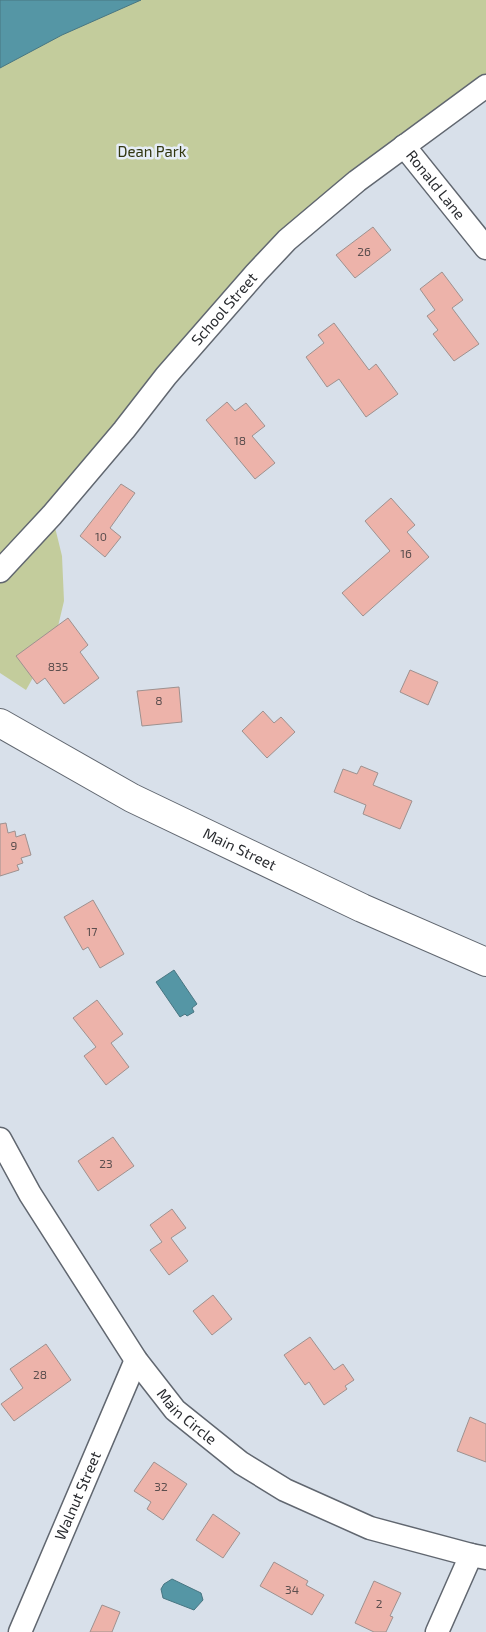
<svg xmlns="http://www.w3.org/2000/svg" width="486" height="1632" viewBox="0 0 486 1632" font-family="'Exo 2',sans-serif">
<rect width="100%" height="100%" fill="#d8e0ea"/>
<path fill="#c3cc9c" d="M0 0H486V78L356 171 52 515 62 556 64 601 55 639 26 690 0 673Z"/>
<path fill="#5596a5" stroke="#487682" d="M0 0H141L62 35 0 68Z
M174 970 197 1004 192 1008 194 1012 187 1016 185 1014 180 1017 156 982Z
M172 1579 201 1593 203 1600 194 1610 163 1598 161 1589 164 1584Z"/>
<path fill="#edb3aa" stroke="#9e918f" d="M373 227 391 250 355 278 336 255Z
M442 272 463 300 452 308 479 344 454 361 433 334 438 330 427 316 435 310 420 289Z
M334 323 369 370 376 364 398 394 366 417 339 379 327 387 306 357 324 343 318 335Z
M227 402 235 411 246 403 265 426 252 436 275 463 255 479 206 420Z
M121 484 135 493 110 528 121 537 105 557 80 536Z
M391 498 415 525 407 532 429 557 363 616 342 593 390 551 365 521Z
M68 618 88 645 80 652 99 678 64 704 45 678 37 684 16 656Z
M410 670 438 682 428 705 400 692Z
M179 687 182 722 142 726 137 691Z
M263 711 274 723 281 717 295 732 267 758 242 731Z
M361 766 378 773 373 785 412 801 400 829 363 814 366 805 334 792 343 769 357 774Z
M6 823 8 833 15 831 16 837 25 834 31 855 21 858 23 863 17 865 19 870 0 876V824Z
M93 900 124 954 100 968 88 947 83 950 64 917Z
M97 1000 123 1034 111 1043 129 1067 106 1085 84 1056 96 1047 73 1018Z
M113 1137 134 1166 98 1191 78 1161Z
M172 1209 186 1228 171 1238 188 1261 169 1275 150 1250 162 1242 150 1225Z
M213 1295 232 1319 212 1335 193 1311Z
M310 1337 334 1370 343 1364 354 1380 345 1386 347 1389 324 1405 309 1382 305 1385 284 1355Z
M46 1344 71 1380 14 1421 1 1404 23 1388 10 1369Z
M470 1417 486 1424V1462L457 1451Z
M154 1462 187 1484 163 1520 147 1509 151 1502 134 1491Z
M213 1514 240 1533 223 1558 196 1540Z
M274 1562 308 1581 306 1585 324 1595 312 1615 260 1586Z
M374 1581 401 1593 390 1616 393 1617 386 1632H374L355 1623Z
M102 1605 120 1612 112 1632H90Z"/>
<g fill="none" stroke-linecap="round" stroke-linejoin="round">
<g stroke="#616770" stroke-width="25">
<g id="minor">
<path id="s1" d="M404 146 486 248"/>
<path id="s2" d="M0 571 52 515 124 430 166 376 256 273 287 240 357 181 486 86"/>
<path id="s3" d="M0 1139 30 1194 136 1360 175 1410 241 1463 285 1490 370 1528 471 1555 486 1558"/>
<path id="s4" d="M20 1632 136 1360"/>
<path d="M437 1632 471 1555"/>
</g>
</g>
<g stroke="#616770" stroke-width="30">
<g id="secondary">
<path id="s5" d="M0 723 132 798 362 908 486 962"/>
</g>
</g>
<use href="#minor" stroke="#fff" stroke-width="22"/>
<use href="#secondary" stroke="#fff" stroke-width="28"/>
</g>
<g text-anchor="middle" stroke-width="5" stroke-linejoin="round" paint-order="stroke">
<g font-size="12" fill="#5b4e4e">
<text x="364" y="256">26</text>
<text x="240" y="445">18</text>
<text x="101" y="541">10</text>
<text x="406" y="558">16</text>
<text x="58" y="671">835</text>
<text x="159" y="705">8</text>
<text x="14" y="850">9</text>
<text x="92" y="936">17</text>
<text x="106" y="1168">23</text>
<text x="40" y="1379">28</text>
<text x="161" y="1491">32</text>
<text x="292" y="1594">34</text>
<text x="379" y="1608">2</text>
</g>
<g font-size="15" fill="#323710" stroke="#e6edf7">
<text x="152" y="157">Dean Park</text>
</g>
<g font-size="15" fill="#2a2c30" stroke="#e6edf7">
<text dy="5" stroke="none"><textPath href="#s1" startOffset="50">Ronald Lane</textPath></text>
<text dy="5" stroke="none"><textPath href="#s2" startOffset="345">School Street</textPath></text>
<text dy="5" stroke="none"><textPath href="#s5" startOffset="271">Main Street</textPath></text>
<text dy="5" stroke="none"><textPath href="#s3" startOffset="336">Main Circle</textPath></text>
<text dy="5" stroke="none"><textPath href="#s4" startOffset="148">Walnut Street</textPath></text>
</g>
</g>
</svg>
